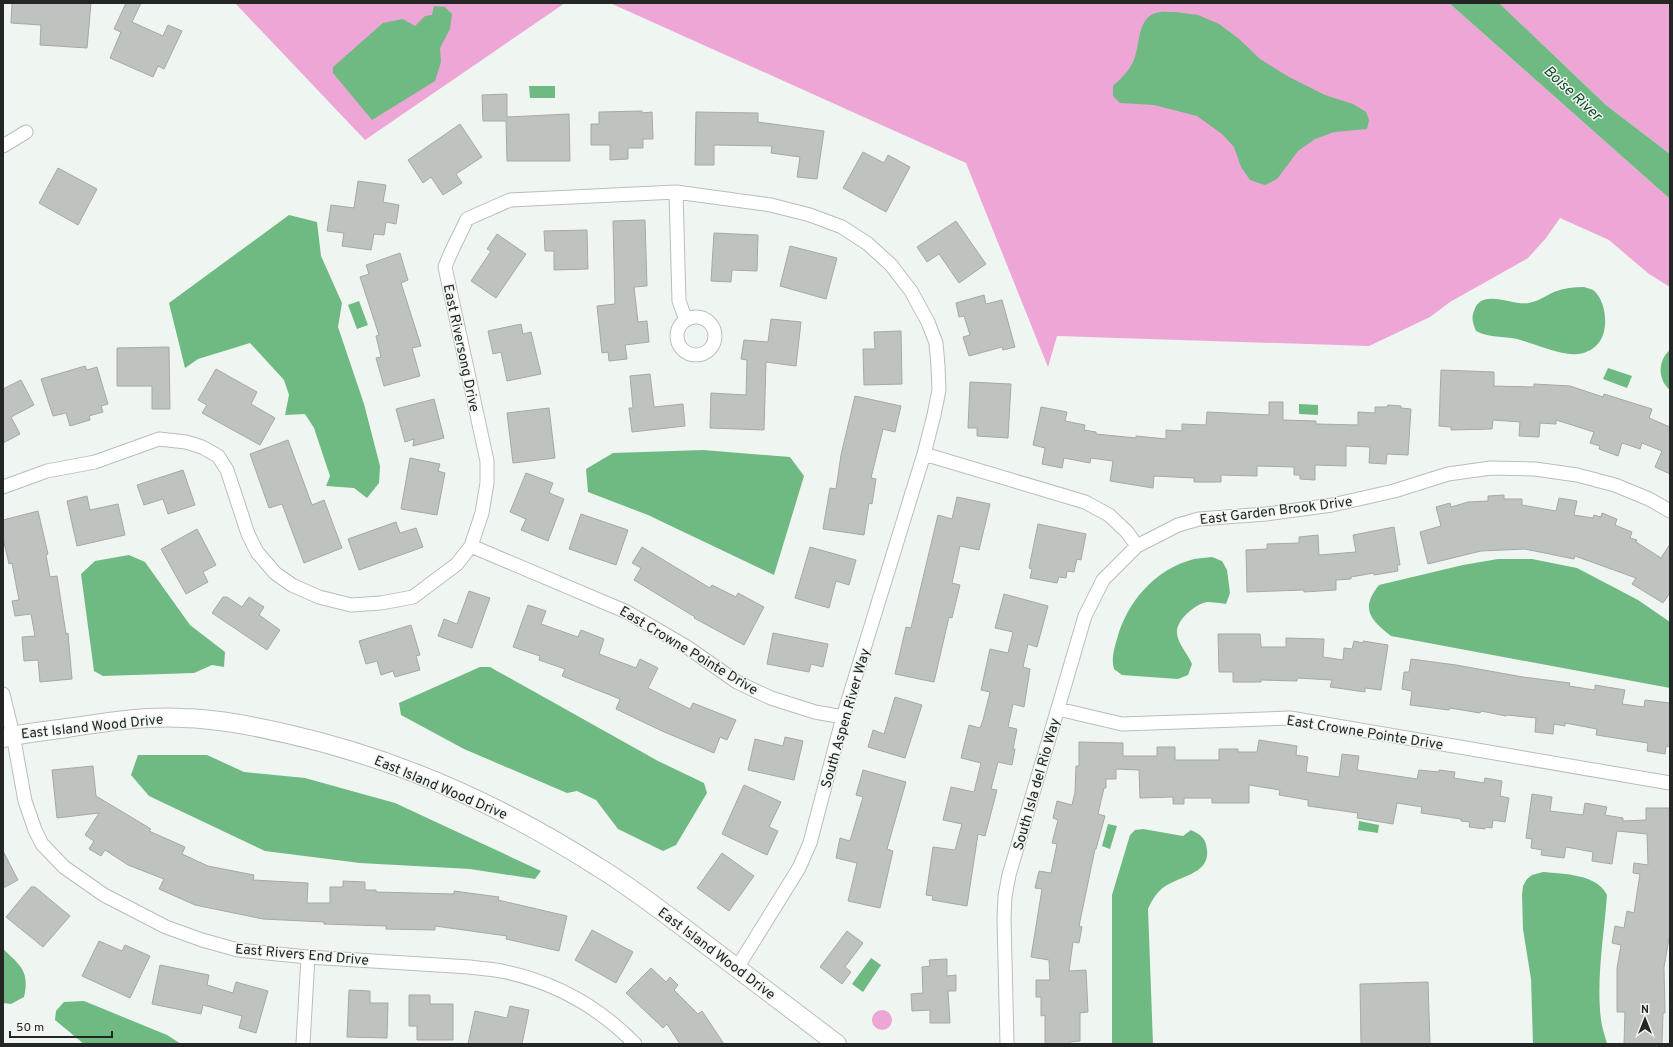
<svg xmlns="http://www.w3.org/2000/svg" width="1673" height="1047" viewBox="0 0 1673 1047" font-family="Overpass,sans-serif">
<rect width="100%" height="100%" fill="#eff5f0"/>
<path fill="#eea6d6" d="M235 3H565L365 140Z
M610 3H1449L1670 199V287L1649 274 1609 240 1560 218 1546 238 1528 258 1450 302 1430 317 1369 346 1057 336 1048 367 966 163Z
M1499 3H1670V154L1606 105Z
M872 1020a10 10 0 1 1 20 0a10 10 0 1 1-20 0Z"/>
<path fill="#6fb982" d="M1449 3H1499L1606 105 1670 154V199Z
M434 6 445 7 452 14 450 29 440 48 441 62 435 81 372 120 333 73V67L383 23 403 19 415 26 425 16 432 15Z
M1175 12 1198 15 1219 24 1238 38 1260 59 1289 77 1325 95 1353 104 1366 112 1369 120 1367 129 1334 132 1315 139 1298 151 1277 179 1265 185 1250 180 1241 167 1234 147 1222 134 1197 116 1154 105 1120 103 1113 96V86C1124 76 1133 67 1136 53 1140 39 1139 18 1156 13 1162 11 1169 12 1175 12Z
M529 86H555V98H530Z
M289 215 317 222 321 256 342 303 338 327 364 404 380 466 379 483 367 498 354 488 326 486 330 476 314 428 305 414 285 415 289 395 284 380 250 343 198 359 185 368 169 303Z
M1584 287C1587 288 1591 289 1593 290 1606 300 1609 328 1600 341 1596 348 1585 354 1577 354 1561 356 1533 343 1517 339 1503 336 1489 338 1476 331 1473 324 1471 318 1474 311 1481 287 1512 306 1529 303 1539 301 1545 296 1554 292 1564 288 1574 287 1584 287Z
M359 301 368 325 357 329 348 305Z
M1670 350V390C1658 380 1657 361 1670 350Z
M1608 368 1632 376 1627 388 1603 379Z
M1299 404 1318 405V415L1299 414Z
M703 450 790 457 804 476 774 575 648 515 588 492 586 469 613 453Z
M129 555 145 562 190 625 225 652 224 667 212 665 194 673 103 676 94 671 81 574 95 561Z
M1212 557 1222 561 1227 570 1230 593 1226 604C1220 603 1213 602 1207 602 1196 604 1178 618 1177 631 1176 642 1188 654 1192 664L1188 675 1178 679 1122 675 1114 669C1111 659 1114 649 1117 639 1127 602 1155 569 1194 559 1200 558 1206 558 1212 557Z
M1498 559H1532L1577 568 1638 600 1670 622V688L1391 636C1370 619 1360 609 1379 585L1463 565Z
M480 667H490L658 761 704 783 707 793 676 845 663 851 618 829 596 800 577 791 567 793 464 749 401 715 399 703Z
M138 755H207L244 772 305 778 395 803 541 871 535 879 470 869 360 863 265 851 149 796 131 775Z
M1359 821 1379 825 1378 833 1358 830Z
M1108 824 1117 826 1110 849 1102 846Z
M1143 829 1183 836 1191 830C1201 835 1206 838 1207 850 1210 874 1179 876 1164 887 1156 893 1152 900 1148 909L1153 1044H1112V895L1130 835 1135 830Z
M1543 872C1564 874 1597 874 1607 895 1604 936 1596 979 1601 1020 1602 1028 1605 1036 1607 1044H1533L1531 979 1523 929 1522 895 1523 886 1527 879 1532 875Z
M3 949C20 965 30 971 24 997L11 1004 3 1003Z
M871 958 881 965 863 992 852 984Z
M84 1001 167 1035 181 1044H84L55 1020 56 1011 64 1002Z"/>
<path fill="#bec3bf" stroke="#a5aaa6" d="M12 3H91L87 48 40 45 41 25 11 23Z
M126 3H141L132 22 163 36 168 25 182 31 164 69 158 66 153 77 110 58 121 32 114 29Z
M507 94V117L569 114 570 161H507L506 121H483L482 95Z
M642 111V113L652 112 653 139H643V148H628V159L610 160V145H591V124H599V112Z
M696 112 758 113V122L824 131 817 179 797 177 800 157 771 153 772 146 714 145V165H695Z
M460 124 482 157 456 174 462 183 443 195 431 177 423 183 408 160Z
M863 152 884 163 888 155 910 167 886 212 843 188Z
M58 168 97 189 78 225 39 203Z
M358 181 386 185 383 202 399 205 396 224 386 222 384 235 374 234 371 250 342 246 344 233 327 231 331 205 354 208Z
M645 220 647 286 634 287 638 322 647 321 649 342 625 345 627 359 609 361 608 352 602 353 597 306 615 304 613 221Z
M956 221 986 264 959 283 939 254 927 262 917 247Z
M587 230 588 269 554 270V251H545L544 231Z
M714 233 758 235 757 271 732 270 731 282 711 281Z
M497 234 526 254 496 298 471 281 491 251 487 249Z
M790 246 837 258 826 299 780 286Z
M400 253 408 280 401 283 421 346 412 348 420 376 384 386 376 358 381 357 376 336 379 335 360 277 369 274 366 265Z
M984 295 986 304 1002 300 1015 347 1003 350 1002 347 969 356 963 337 970 335 964 316 959 317 956 303Z
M771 319 801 322 796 366 766 362 764 430 710 428 711 393 746 395 747 360 741 359 744 340 768 342Z
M521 324 523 334 531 332 541 374 507 381 501 352 493 354 488 331Z
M901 331 902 384 864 385 863 349H875L874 332Z
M169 347 170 409H152V386H117V348Z
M85 366 87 370 97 367 108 404 101 406 103 412 89 416 90 420 70 426 66 413 53 416 41 379Z
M216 369 257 392 251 404 275 418 260 445 202 413 207 405 198 400Z
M1441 370 1494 372V386L1534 387V384L1570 386 1603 397 1604 394 1652 409 1649 418 1670 427V474L1655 467 1662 451 1642 443 1640 449 1622 443 1618 456 1599 449 1600 446 1590 443 1594 432 1556 420V424L1540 423 1539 437 1519 436 1520 422 1493 420 1492 429 1451 430V427L1439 426Z
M650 374 654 407 683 404 685 426 632 432 629 408H633L630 376Z
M21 380 34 405 11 417 20 434 3 443V389Z
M970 382 1011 384 1008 438 977 436V428H968Z
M855 396 901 406 895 432 883 429 871 478 876 479 872 504 869 503 864 535 823 529 830 488 836 489 841 455Z
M434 399 444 438 413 446 414 439 405 442 396 409Z
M1269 402H1283V420L1316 421V424L1358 425V412L1375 413V407H1387L1388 405 1401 406V408L1411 409 1408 455 1387 454 1386 464 1369 463 1370 447 1346 446V466L1315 465V480L1300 479V475H1294V467L1257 466V476L1221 475V482H1194V478L1154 476 1153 488 1110 481 1113 461 1091 458 1090 463 1064 458 1062 468 1042 464 1045 448 1033 445 1041 407 1067 412 1065 421 1085 425 1084 430 1096 432V434L1136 438V436L1166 439V430L1182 431V424L1206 425 1207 412 1269 415Z
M549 408 555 458 513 463 507 413Z
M288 440 312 505 324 500 342 548 304 563 282 504 269 508 250 454Z
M410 458 440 464 438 471 445 473 437 515 401 509Z
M183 470 195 505 168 514 163 499 144 505 137 485Z
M526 473 553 483 549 493 564 499 548 541 521 530 526 519 510 512Z
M1504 495V499H1522V505L1556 511 1559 498 1577 501 1574 515 1593 518 1594 515 1601 517 1602 513 1617 519 1615 525 1632 532 1630 538 1637 540 1636 542 1661 558 1670 544V593L1663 603 1632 584 1636 578 1575 556 1574 559 1525 549 1481 551 1428 564 1420 532 1441 526 1436 507 1450 503 1451 507 1468 502 1488 501V496Z
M87 496 90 510 118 504 125 535 77 546 67 501Z
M957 497 990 504 979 550 960 546 952 583 960 585 952 618 949 617 934 682 895 674 906 627 911 628 938 515 952 519Z
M38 511 48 554 46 555 50 577 57 576 66 634 68 633 72 679 40 682 38 660 24 661 22 637 35 636 31 614 15 616 12 601 19 600 12 563 9 564 3 538V520Z
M581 514 628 530 616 565 569 549Z
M396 522 400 533 416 528 423 547 359 570 348 539Z
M1038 524 1086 534 1081 560 1077 559 1074 572 1067 571 1066 578 1059 577 1057 583 1030 578 1032 569 1029 568Z
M1394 527 1400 565H1397L1398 571 1374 575V573L1351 577V579L1336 580V590L1304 592V590L1247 592 1246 550 1267 549V544L1299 543V537L1318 535 1319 555 1356 552 1353 535Z
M197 529 216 565 203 572 208 582 186 594 161 549Z
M642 547 710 588 712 585 736 597 738 593 764 607 744 645 694 618 695 617 634 580 641 568 632 563Z
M810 547 856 560 849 585 836 581 829 608 795 598Z
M469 591 490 598 472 648 438 636 444 619 457 624Z
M1004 594 1048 606 1037 647 1028 644 1023 667 1030 669 1024 707 1013 704 1008 727 1017 729 1013 749H1015L1012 765 998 762 991 789 997 790 985 836 978 834 967 906 932 900 933 896 926 895 933 847 955 850 962 824 943 820 951 787 974 792 981 763 961 758 969 725 980 728 983 720 990 692 981 690 990 649 1008 653 1013 632 995 628Z
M223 597H227L242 607 249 597 264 607 259 615 280 630 267 650 212 613Z
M528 605 546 611 541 624 578 637 581 630 604 639 599 654 636 668 640 659 658 668 648 688 690 709 693 703 736 720 727 740 720 737 714 753 662 731 616 709 620 699 562 676 565 669 539 660 540 656 513 647Z
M411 625 420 655 416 656 420 670 395 677 393 671 381 675 377 661 366 664 359 641Z
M773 633 828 644 823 667 811 664 809 672 767 664Z
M1218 634H1260L1261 647H1286V638L1324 639 1323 657 1343 660 1344 648 1352 649 1354 641 1363 643V641L1388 645 1381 690 1365 688V692L1330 687 1332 680 1297 678V681L1261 680V682H1233V672H1219Z
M1411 659 1456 665 1523 677 1570 683 1569 686 1595 690V685L1625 690 1622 704 1644 707 1645 700 1670 703V747L1666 746 1665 754 1647 751 1648 743 1596 735 1597 729 1565 723V726L1554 724 1553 734 1535 732 1536 718 1507 715 1506 716 1481 711 1480 713 1450 708 1449 710 1410 705 1412 691 1402 689 1404 672H1409Z
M895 697 922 705 905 758 868 747 873 730 884 734Z
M785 737 803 741 794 780 748 770 755 739 783 746Z
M1259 740 1297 746 1296 755 1308 757 1306 772 1339 777 1342 754 1359 756 1357 770 1417 779 1419 770 1439 772V770L1455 772 1454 778 1484 783 1485 778 1502 781 1500 796 1509 798 1505 822 1493 820 1492 828 1485 827V829L1469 827 1470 822 1461 821V819L1421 813 1422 807 1397 803 1393 824 1357 818 1358 813 1308 806V800L1279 795 1280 790 1249 785V803H1212V798H1184V804H1173V797L1140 798 1139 770 1116 769V779H1106V788H1104L1098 814 1105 816 1096 849H1095L1079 926 1082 927 1079 943 1073 942 1069 971 1086 970 1088 1012 1080 1013V1041L1070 1042V1044H1045V1015L1041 1016V997H1036V980H1050L1049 960 1031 957 1042 889 1035 888 1039 871 1051 873 1057 844 1052 843 1058 820 1053 818 1057 801 1072 805 1075 792 1076 766H1079V742L1123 743V756H1157V747H1175V760H1219V749H1238V752H1257Z
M93 766 96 796 151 829 149 831 185 847 182 854 208 866 254 875 253 880 308 883 307 903H330V887H343V881L365 882V890H376V892L454 894V891L499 897 498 900 567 916 559 951 506 939 507 936 435 926V930L386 929V926L324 924V922L263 919 195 905 159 889 164 879 128 865 105 850 101 856 89 849 94 841 85 835 99 813 57 818 52 770Z
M863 770 906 782 887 849 893 851 880 908 848 901 857 863 836 858 840 838 850 841 863 797 856 795Z
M744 785 781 802 769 827 778 831 767 855 722 834Z
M1532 794 1552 797 1550 811 1583 815 1585 803 1607 807 1605 815 1623 818V821L1646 820V808H1670V933L1664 967 1665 1013H1663L1662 1044H1624L1625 1012H1617V968L1621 945 1612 943 1615 926 1624 928 1627 911 1634 913 1640 874 1633 873 1634 863 1648 865 1647 834 1617 831 1612 864 1592 861 1593 852 1566 847 1564 858 1541 855 1542 850 1531 848 1532 839 1526 838Z
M3 851 18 880 3 888Z
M722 853 754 876 729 911 697 888Z
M31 887H35L70 916 43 947 6 917Z
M592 930 633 952 616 983 575 960Z
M847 931 863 943 845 967 851 972 842 984 820 967Z
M99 941 122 951 125 945 150 956 130 998 82 976Z
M947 959V976L956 975V991H948L950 1023H930V1010L912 1011 911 994 923 993 922 967 930 966 929 960Z
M160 965 209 975 207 985 233 993 236 982 268 991 256 1033 239 1028 242 1016 203 1005 201 1014 152 1004Z
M651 968 666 982 670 977 678 985 674 990 698 1014 702 1011 724 1044H680L667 1024 663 1028 626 993Z
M1428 982 1430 1044H1361L1360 984Z
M349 990 370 991V1003H388L387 1038 347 1037Z
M409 995H430V1004H453V1040H417V1026H409Z
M510 1006 529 1010 522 1044H468L475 1011 507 1018Z"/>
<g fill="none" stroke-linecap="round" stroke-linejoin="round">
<g stroke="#b9beba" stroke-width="15">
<path id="street" d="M3 146 26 132
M676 192 679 301 686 320
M677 336a19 19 0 1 1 38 0a19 19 0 1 1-38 0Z
M924 454 1085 502 1109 515 1127 532 1137 546
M3 487 47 471 95 462 159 439 186 442 202 447 218 456 227 470 248 534 257 552 275 573 292 585 319 597 351 605 381 603 413 597 457 564 471 546 482 513 487 483V461L445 267C451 250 460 235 467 219L510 200 676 192 771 205 810 215 842 227 868 244 891 265 911 291 928 322 936 343 938 366 939 390 934 415 924 454 843 717 810 843 799 868 737 968
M471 546 627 612 687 647 737 682 771 698 815 712 843 717
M3 694 13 735 25 801 35 830 42 844 64 867 104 895 166 927 202 940 238 950 308 957 470 967C482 969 495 969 506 972 556 983 600 1008 635 1044
M1058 709 1122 724 1290 718 1670 783
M303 1044 308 957
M1007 1044 1004 918 1005 896 1009 875 1085 616 1103 580 1137 546 1178 525 1199 519 1266 514 1332 505 1394 491 1448 474 1491 468 1535 469 1577 475 1615 485 1649 499 1670 511"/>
</g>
<g stroke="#b9beba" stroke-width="20">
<path id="secondary" d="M3 738C24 733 46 731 67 728 106 722 144 716 183 718 219 719 253 726 288 734 398 759 503 806 598 867 634 889 667 915 700 940 746 975 791 1009 837 1044"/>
</g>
<use href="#street" stroke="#fff" stroke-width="13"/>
<use href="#secondary" stroke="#fff" stroke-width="18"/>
</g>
<g text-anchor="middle" stroke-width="3" stroke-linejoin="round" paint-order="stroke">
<g font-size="14" fill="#242625" stroke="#eff5f0">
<text transform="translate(462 348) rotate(78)" y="5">East Riversong Drive</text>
<text transform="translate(1276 510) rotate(-7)" y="5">East Garden Brook Drive</text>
<text transform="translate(689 650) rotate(31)" y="5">East Crowne Pointe Drive</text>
<text transform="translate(845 718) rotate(-74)" y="5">South Aspen River Way</text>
<text transform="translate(92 726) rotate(-6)" y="5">East Island Wood Drive</text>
<text transform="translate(1365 732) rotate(9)" y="5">East Crowne Pointe Drive</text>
<text transform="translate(1036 784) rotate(-74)" y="5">South Isla del Rio Way</text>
<text transform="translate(441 787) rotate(23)" y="5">East Island Wood Drive</text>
<text transform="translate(717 953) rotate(37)" y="5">East Island Wood Drive</text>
<text transform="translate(302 954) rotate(5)" y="5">East Rivers End Drive</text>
</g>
<g font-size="15" font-style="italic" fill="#114925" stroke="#eff5f0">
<text transform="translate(1573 93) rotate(43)" y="5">Boise River</text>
</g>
</g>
<rect width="1673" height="1047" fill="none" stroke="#242625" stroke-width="8"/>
<g transform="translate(1645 1019)" stroke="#eff5f0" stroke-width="3" paint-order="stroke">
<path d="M0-3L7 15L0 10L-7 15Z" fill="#242625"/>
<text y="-6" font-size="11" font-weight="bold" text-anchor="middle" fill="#242625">N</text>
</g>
<path d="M10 1031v6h102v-6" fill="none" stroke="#242625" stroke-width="2"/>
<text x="16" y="1031" font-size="12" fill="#242625" stroke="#eff5f0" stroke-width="3" paint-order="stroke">50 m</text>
</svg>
